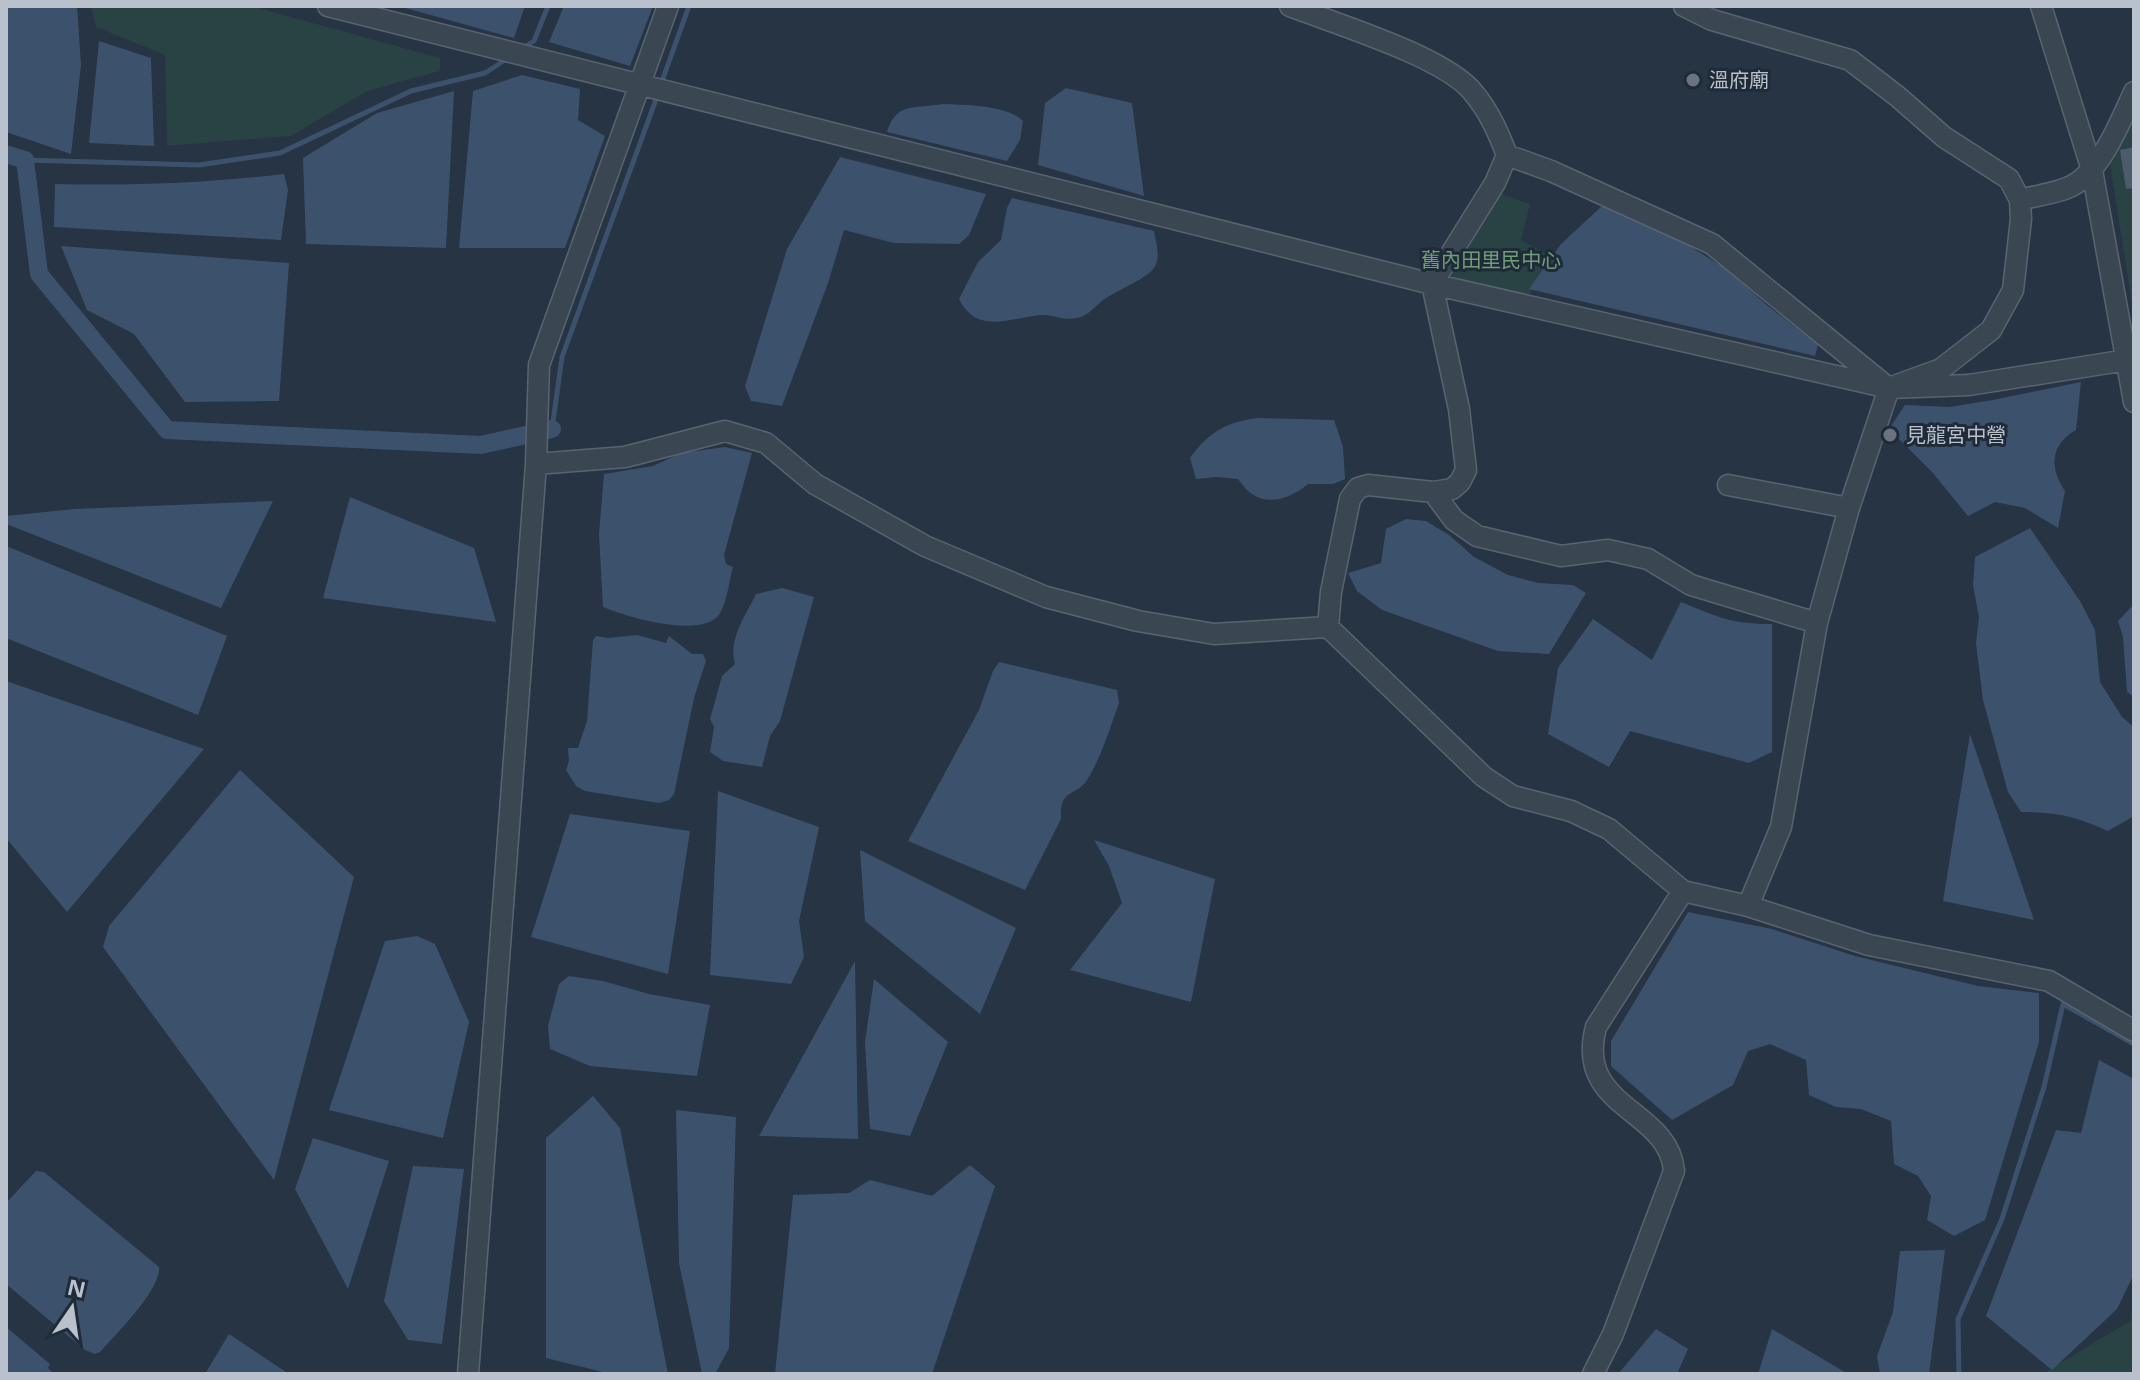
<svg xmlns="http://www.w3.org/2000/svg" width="2140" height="1380" viewBox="0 0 2140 1380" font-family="'Noto Sans','Noto Sans TC',sans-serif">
<rect width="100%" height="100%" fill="#263443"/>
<path fill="#294244" d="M91 6H251L440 58V71L367 91 291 136 167 146 165 55 96 27Z
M2134 98V317L2107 145Z
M1490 190 1530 204 1521 240 1552 257 1523 305 1432 284Z
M2134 1313V1374H2042L2130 1321Z"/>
<path fill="#3c526c" d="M6 6H77L81 65 71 154 6 132Z
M398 6H525L514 38Z
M564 6H653L630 66 549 42Z
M99 41 151 58 154 146 89 143Z
M522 75 580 89 578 120 605 136 565 248H459L473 91Z
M1066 88 1132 103 1144 196 1038 165 1045 103Z
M454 91 446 248 306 244 303 158 377 113Z
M943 104C964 105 1008 105 1023 121L1020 140 1007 161 887 132C896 101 917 109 943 104Z
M840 157 986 194 969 235 959 244 894 243 844 230 828 283 782 406 751 401 745 386 787 249Z
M284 174 288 190 281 240 54 227 55 184C131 186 208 183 284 174Z
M1012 198 1154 231C1156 242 1161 258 1154 268 1145 280 1115 291 1102 301 1095 307 1086 317 1077 318 1064 321 1053 314 1041 315 1009 318 977 335 959 299L978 262 1001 240 1007 208Z
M1603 205 1686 244 1725 268 1768 306 1818 345 1815 356 1529 289 1561 244Z
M61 246 289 263 279 401 185 402 134 334 87 310Z
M2081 382 2076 430C2050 445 2049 467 2065 491L2058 528 2025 508 1995 502 1968 516 1932 472 1889 429 1905 405 1949 407 1993 400Z
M1258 418 1334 420 1343 447 1345 479 1333 484H1308C1294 496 1271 507 1252 494 1247 491 1242 484 1238 479L1217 477 1196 479 1190 458C1209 432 1226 422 1258 418Z
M725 447 752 453 724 555 726 564 733 567C729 581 727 605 718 616 698 638 627 617 603 607L599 534 604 474 653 466 681 453Z
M350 497 474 548 496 622 323 598Z
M273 501 221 608 6 524V516L74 509Z
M1406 519 1426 521 1449 535 1474 557 1508 575 1538 583 1573 585 1586 593 1549 654 1498 651 1382 610 1357 591 1348 573 1381 563 1386 529Z
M2030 528 2080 601 2095 630 2100 682 2122 717 2134 727V816L2108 831C2076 816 2056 812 2021 812L2008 792 1983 700 1976 643 1979 617 1973 585 1975 557Z
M6 546 227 636 198 715 6 638Z
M782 588 814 597 780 721 770 736 762 767 723 761 710 752 714 727 710 719 722 676 735 664C728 639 745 617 756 594Z
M1681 602C1718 617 1731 624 1772 624V752L1749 763 1630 731 1609 767 1548 734 1558 668 1593 619 1652 660Z
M2134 604V697L2127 692 2123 637 2118 621Z
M637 635 666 643 669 636 692 654H703L706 661 694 698 674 794 669 800 659 803 585 791 576 786 566 770 569 761 568 748H578L587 721 593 640 596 636 608 638Z
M999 662 1117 690 1119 703C1110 728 1101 758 1087 780 1076 797 1059 788 1061 819L1025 890 908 841 979 710 993 671Z
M6 681 204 749 67 912 6 838Z
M1970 734 2034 920 1943 901Z
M240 770 354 877 274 1180 103 947 109 926Z
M718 791 819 827 799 921 804 957 791 984 710 975Z
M570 814 690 831 668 974 531 937Z
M1094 840 1215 879 1191 1002 1070 970 1122 903 1109 866Z
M860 850 1016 928 980 1014 865 921Z
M1688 912 1772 929 1855 956 1978 986 2039 993V1042L1985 1220 1954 1236 1927 1220 1931 1196 1918 1176 1894 1164 1891 1121 1861 1109 1836 1107 1809 1095 1806 1060 1770 1044 1748 1051 1733 1085 1672 1120 1611 1066V1041Z
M417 936 435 944 469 1022 443 1138 329 1110 385 941Z
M855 961 858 1139 759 1136Z
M569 976 603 981 649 994 710 1005 697 1076 590 1066 550 1049 548 1026 559 984Z
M874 979 948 1042 910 1136 870 1129 865 1042Z
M2099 1060 2134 1079V1274L2117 1309 2052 1370 1986 1316 2056 1130 2081 1133Z
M593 1096 620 1128 668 1374H611L546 1358V1138Z
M676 1110 736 1117 729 1348 715 1374H702L679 1263Z
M313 1138 389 1161 348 1289 295 1189Z
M970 1165 995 1186 932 1374H775L793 1195 849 1193 870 1180 932 1196Z
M413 1166 464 1169 442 1344 408 1340 384 1301Z
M36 1171 44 1172 159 1267C161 1290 116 1334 100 1352L95 1354 85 1350 6 1284V1203Z
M1945 1250 1929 1374H1880L1877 1356 1893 1312 1900 1251Z
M6 1327 50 1364 48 1368 54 1374H6Z
M1656 1329 1688 1349 1677 1374H1618Z
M1772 1329 1848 1374H1758Z
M229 1334 289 1374H205Z"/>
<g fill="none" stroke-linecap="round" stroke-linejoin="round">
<path stroke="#3c526c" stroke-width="5" d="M523 48 534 41 548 6
M661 84 689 6
M25 160 199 165 280 153 411 91 485 73 508 58
M552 429 562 357 658 94
M1959 1374 1958 1319 2002 1219 2044 1087 2063 1004 2134 1044"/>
<path stroke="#3c526c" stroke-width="18" d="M6 154 25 160 39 274 167 430 481 445 552 429"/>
</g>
<path fill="#4c5b6c" d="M2134 147V188L2126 189 2120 150Z"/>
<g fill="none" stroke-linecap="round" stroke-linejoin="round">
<g stroke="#596470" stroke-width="23">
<path id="minor" d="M328 6 1432 284 1889 388 1969 385 2127 360
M1290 6C1336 24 1442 56 1472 91 1489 111 1498 132 1507 155L1495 183 1432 284 1459 409 1466 470 1460 482 1452 489 1433 492 1368 485 1358 488 1350 499 1331 592 1328 627
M1684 6 1712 20 1850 60 1897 96 1944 137 2009 179 2020 200 2021 219 2013 290 1991 330 1941 369 1889 388 1849 508 1817 623 1781 827 1748 906
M2041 6 2092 170 2134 402
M1507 155 1551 171 1712 244 1886 386
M2020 200C2037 195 2061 193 2075 184 2102 168 2121 120 2134 92
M536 464 625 457 725 431 766 443 815 484 925 546 1046 597 1138 621 1214 634 1328 627 1484 777 1513 796 1571 811 1609 829 1683 891 1748 906 1869 945 2049 981 2134 1031
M1728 485 1849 508
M1433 492 1454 520 1477 536 1561 556 1608 550 1648 559 1691 585 1817 623
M468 1374 536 464 539 365 668 6
M1593 1374 1613 1334 1674 1171C1669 1108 1574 1109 1596 1027L1683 891"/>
</g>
<use href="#minor" stroke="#3b4653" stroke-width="20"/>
</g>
<g fill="#6b7280" stroke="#1f2b38" stroke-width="3">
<circle cx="1693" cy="80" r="8"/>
<circle cx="1890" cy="435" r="8"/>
</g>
<g text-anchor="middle" stroke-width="6" stroke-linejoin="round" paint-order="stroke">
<g font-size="20" fill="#b8c1cc" stroke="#1f2b38" text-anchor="start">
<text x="1709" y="87">溫府廟</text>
<text x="1906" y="442">見龍宮中營</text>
</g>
<g font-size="20" fill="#6f9e78" stroke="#1f2b38">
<text x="1491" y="267">舊內田里民中心</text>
</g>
</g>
<rect width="2140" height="1380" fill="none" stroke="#b8c1cc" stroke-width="16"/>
<g transform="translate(72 1308) rotate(13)" stroke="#1f2b38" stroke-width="6" paint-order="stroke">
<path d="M0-6L14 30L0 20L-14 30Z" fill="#b8c1cc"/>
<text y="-12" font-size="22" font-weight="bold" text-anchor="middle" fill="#b8c1cc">N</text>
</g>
</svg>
